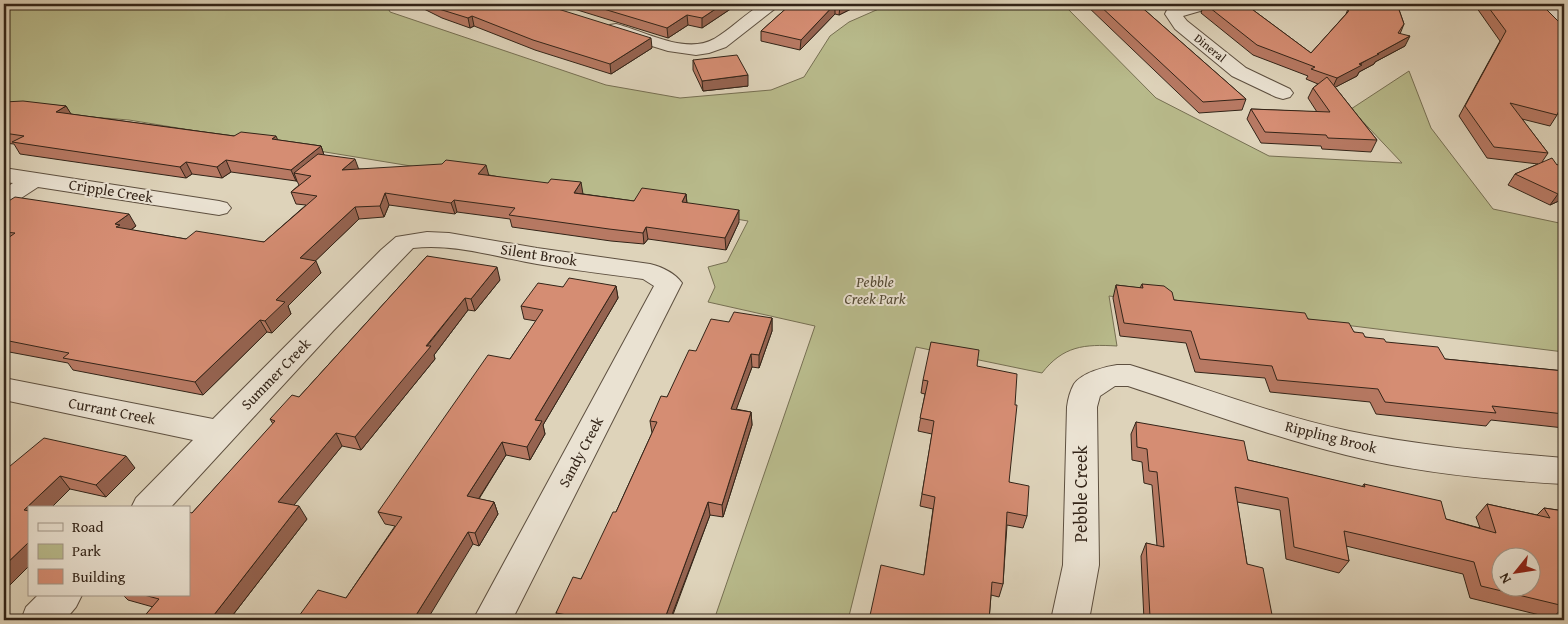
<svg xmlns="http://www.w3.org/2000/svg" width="1568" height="624" viewBox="0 0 1568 624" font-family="'Gentium Book Plus',serif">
	<rect width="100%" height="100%" fill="#ded3ba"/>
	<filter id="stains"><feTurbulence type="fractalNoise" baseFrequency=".004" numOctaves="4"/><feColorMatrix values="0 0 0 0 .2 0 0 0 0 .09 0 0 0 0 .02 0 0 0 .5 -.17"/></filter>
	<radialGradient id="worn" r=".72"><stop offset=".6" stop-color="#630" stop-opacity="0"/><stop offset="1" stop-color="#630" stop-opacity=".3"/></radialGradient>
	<path fill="#b8ba8b" stroke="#766f52" d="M4,4h382l4,8 216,73 74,13 91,-8 33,-13 26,-41 19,-14 41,-18h173l93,94 113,58 133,7 -51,-54 58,-38 22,57 62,81 71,15v128l-455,-56 8,50c-33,-2 -54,0 -75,27l-126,-26 -68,273h-134l101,-294 -107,-24 7,-15 -7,-20 19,-5 21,-41 -619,-101 -125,-10z"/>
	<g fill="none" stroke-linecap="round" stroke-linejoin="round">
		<g stroke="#5e5040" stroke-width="2">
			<g id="street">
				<path d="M762,4h19l-55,43 -17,6 -13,2 -28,-4 -58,-18 -3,-4 3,-4 6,-1c29,7 69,31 98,15 17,-10 31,-25 48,-35z"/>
				<polygon points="1183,4 1216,4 1214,7 1183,16 1187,21 1246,68 1290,89 1293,93 1290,97 1283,99 1276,97 1232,76 1175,29 1165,14 1167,10"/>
				<polygon points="1540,4 1557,4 1564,11 1564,25 1558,24"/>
				<polygon points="4,168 219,201 227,203 231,208 227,213 219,215 38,187 12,204 4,206 4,189 13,183 4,182"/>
				<path d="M427,232l22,1 88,15 113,16c12,3 25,9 32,19l-170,337h-39l181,-334 -11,-7c-35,-5 -71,-9 -106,-15 -41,-7 -83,-21 -124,-16l-80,83 -163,177h-39l5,-10 57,-58 -189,-40v-22l209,41 168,-169 15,-13z"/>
				<path d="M1117,365h13c73,22 144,50 219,66 71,15 143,21 215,27v26c-72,-4 -147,-11 -218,-29 -74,-18 -145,-45 -218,-69h-13l-15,10 -3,11 2,158 -10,55h-38l12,-55 4,-158c1,-8 3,-16 7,-23 8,-11 29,-17 43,-19z"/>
				<polygon points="38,595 82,595 76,607 65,620 21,620 26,607"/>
			</g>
		</g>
		<use href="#street" fill="#eae2d2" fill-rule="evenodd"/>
	</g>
	<g fill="#b77963" stroke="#332418">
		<polygon points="414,4 542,4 652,48 611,74 535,50 474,26 470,28 442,18"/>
		<polygon points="558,4 738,4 702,28 688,25 668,38"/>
		<polygon points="791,4 861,4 839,15 835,14 800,50 761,41 761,31"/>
		<polygon points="1085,4 1138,4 1246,99 1242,110 1199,113"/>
		<polygon points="1204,4 1245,4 1311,53 1346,14 1350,4 1397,4 1404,24 1400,34 1405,46 1375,62 1374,64 1359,72 1357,76 1335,87 1377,140 1371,152 1322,149 1321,146 1261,143 1247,119 1251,109 1317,112 1308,98 1313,88 1318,84 1306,79 1308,76 1253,55 1201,13"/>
		<polygon points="1474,4 1541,4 1564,27 1564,108 1563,111 1559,110 1557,115 1550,126 1522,119 1548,153 1542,162 1557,165 1564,162 1564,200 1563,199 1550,205 1508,185 1515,174 1538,164 1487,158 1459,116 1500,41"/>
		<polygon points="693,60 748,86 703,91 693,70"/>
		<polygon points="4,101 4,102 66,106 70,114 234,136 278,140 321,146 324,155 359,169 489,175 583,194 634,201 686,194 687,203 739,222 726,250 648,239 644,244 611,241 512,227 510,219 457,212 455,214 389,205 384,217 359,219 315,261 321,273 288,306 291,314 272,333 267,332 203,395 73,370 68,363 4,351 4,204 136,226 131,230 186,239 264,242 306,205 296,204 291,192 299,185 297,181 296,181 231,172 222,178 192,174 186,178 20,154 14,144 4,143"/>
		<polygon points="427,256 500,280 475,311 468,310 434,355 435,359 361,450 342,446 293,505 307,519 229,620 141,620 153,607 128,600 123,595 189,595 192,513 273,424 270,419 299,397"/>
		<polygon points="1142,284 1174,300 1308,319 1354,332 1365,337 1445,359 1564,371 1564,428 1491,420 1486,426 1376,414 1370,402 1270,392 1265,378 1195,372 1186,343 1120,336 1113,298 1116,285 1140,288"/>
		<polygon points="616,286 618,298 543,425 545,434 530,460 506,455 479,499 494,502 498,514 479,546 473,544 346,598 395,526 385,524 378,512 510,359 536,321 524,319 521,306 563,287"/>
		<polygon points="772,318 772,331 759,368 752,367 736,409 751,412 752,425 723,517 710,515 671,620 674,620 558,620 556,613 581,579 616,512 652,433 650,421 667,397 696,351 729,322"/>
		<polygon points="977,366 1009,482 1027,516 1023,528 1007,525 1003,584 999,597 991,595 989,620 869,620 924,575 933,509 920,506 932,434 918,431 925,394 921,393 923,380"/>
		<polygon points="1136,422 1248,460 1362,487 1364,484 1446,519 1480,528 1476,517 1487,504 1537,515 1544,508 1564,511 1564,609 1562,609 1552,618 1470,598 1463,574 1346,546 1349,561 1339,573 1286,559 1280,510 1237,502 1247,564 1273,620 1144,620 1141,556 1146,543 1157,546 1152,485 1144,483 1142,462 1132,460 1131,434"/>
		<polygon points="135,468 106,497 70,489 29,508 29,566 4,591 4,471"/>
	</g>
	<g fill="#956350" stroke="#332418">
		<polygon points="723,4 738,4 702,28 702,18"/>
		<polygon points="835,4 835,14 800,50 801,40"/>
		<polygon points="843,4 861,4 839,15 840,6"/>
		<polygon points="687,15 688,25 668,38 667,28"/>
		<polygon points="472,16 474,26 470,28 468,18"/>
		<polygon points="1410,36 1405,46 1375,62 1374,64 1359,72 1357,76 1332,89 1337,78 1377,54"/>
		<polygon points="651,38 652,48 611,74 610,64"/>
		<polygon points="748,75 748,86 703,91 702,81"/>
		<polygon points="66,106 73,117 56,112"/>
		<polygon points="276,136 281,147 272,139"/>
		<polygon points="321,146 325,158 294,173 297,181 296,181 291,170"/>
		<polygon points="355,159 359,170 342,170"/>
		<polygon points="226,160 231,172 222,178 217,167"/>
		<polygon points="186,162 192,174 186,178 180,167"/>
		<polygon points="486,165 489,176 478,174"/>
		<polygon points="581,182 583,194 574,193"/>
		<polygon points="1564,191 1564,198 1563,199 1550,205 1558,194"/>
		<polygon points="385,193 389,205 384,217 380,206"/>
		<polygon points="686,194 687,205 682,202"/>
		<polygon points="454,200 457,212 455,214 451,203"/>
		<polygon points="355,207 359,219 305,271 300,258"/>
		<polygon points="739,210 739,222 726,250 725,238"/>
		<polygon points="129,214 136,226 125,234 123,239 115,224"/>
		<polygon points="646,227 648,239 644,244 643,233"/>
		<polygon points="316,261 321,273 288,306 291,314 272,333 265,321 276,300"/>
		<polygon points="497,267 500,280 475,311 471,299"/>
		<polygon points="616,286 618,298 543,425 545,434 530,460 527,447 535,420"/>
		<polygon points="465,298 468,310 434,355 435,359 361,450 355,437"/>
		<polygon points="772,318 772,331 759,368 759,355"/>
		<polygon points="260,320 267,332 203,395 195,382"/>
		<polygon points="751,354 752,367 732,421 731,409"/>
		<polygon points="751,412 752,425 723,517 722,505"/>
		<polygon points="336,433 342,446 286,515 278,502"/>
		<polygon points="502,442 506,455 472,509 467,496"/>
		<polygon points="126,456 135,468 106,497 96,485"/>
		<polygon points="60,476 70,489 51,508 29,508 29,514 24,510"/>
		<polygon points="494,502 498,514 479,546 475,533"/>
		<polygon points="708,502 710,515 670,620 665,618"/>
		<polygon points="299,506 307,519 229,620 210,620"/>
		<polygon points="468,532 473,544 427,620 413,620"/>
		<polygon points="29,542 29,566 4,591 4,566"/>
	</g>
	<g fill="#d58d73" stroke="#332418" fill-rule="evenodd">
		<polygon points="430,4 542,4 651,38 610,64 533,40 472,16 468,18 439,9"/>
		<polygon points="587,4 723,4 702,18 687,15 667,28"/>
		<polygon points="791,4 843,4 840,6 835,4 801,40 761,31"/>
		<polygon points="1098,4 1138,4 1246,99 1203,102"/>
		<polygon points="1205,4 1245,4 1311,53 1348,12 1351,4 1397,4 1404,24 1398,33 1410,36 1377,54 1379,54 1359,64 1362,65 1337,78 1311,69 1315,67 1257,45"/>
		<polygon points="1486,4 1541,4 1564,27 1564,99 1557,115 1510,103 1548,153 1494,147 1465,106 1506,31"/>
		<polygon points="737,55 748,75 702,81 693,60"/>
		<polygon points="1327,77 1377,140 1328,138 1326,135 1265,132 1251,109 1330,112 1313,88"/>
		<polygon points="23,101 66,106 56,112 234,136 241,132 276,136 272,139 321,146 291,170 226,160 217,167 186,162 180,167 12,142 24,136 4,133 4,102"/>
		<polygon points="318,154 355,159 342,170 442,164 446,160 486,165 478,174 548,183 551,179 581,182 574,193 634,201 642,188 686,194 682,202 739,210 725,238 646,227 643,233 609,229 509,215 515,208 454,200 451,203 385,193 380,206 355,207 300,258 316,261 276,300 285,302 265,321 260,320 195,382 63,358 69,353 4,340 4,241 15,233 4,232 4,204 15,197 129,214 115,224 120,225 116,227 186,239 196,231 264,242 317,196 291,192 311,176 294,173"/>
		<polygon points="1552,158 1557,165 1564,162 1564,191 1558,194 1515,174"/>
		<polygon points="427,256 497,267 471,299 465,298 426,346 431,346 355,437 336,433 278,502 299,506 210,620 141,620 159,599 144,595 189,595 189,512 192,513 275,421 270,419 292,395 299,397"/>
		<polygon points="569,278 616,286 535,420 542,421 527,447 502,442 467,496 494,502 475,533 468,532 413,620 296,620 318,590 346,598 402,517 378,512 488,355 510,359 543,310 521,306 538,283 563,287"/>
		<polygon points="1142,284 1164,286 1172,292 1174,300 1305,313 1308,319 1349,323 1354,332 1363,333 1365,337 1384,339 1386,342 1438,347 1445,359 1564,371 1564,414 1492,406 1496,413 1385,402 1378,389 1277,380 1272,366 1200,359 1191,331 1124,323 1116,285 1143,288"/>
		<polygon points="734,312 772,318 759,355 751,354 731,409 751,412 722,505 708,502 665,618 674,620 564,620 567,615 556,613 573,577 581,579 613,512 616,512 657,422 650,421 661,396 667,397 689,350 696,351 711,319 729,322"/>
		<polygon points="931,342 979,350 977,366 1017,374 1015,405 1017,405 1009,482 1029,486 1027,516 1007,512 1003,584 992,582 989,620 952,620 939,617 938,620 869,620 881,565 924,575 935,497 922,494 934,421 920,418 928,381 923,380"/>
		<path d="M1136,422l108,19 4,19 117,27 -1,-3 77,17 5,18 50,14 -9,-29 63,14 -6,-10 20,3v84h-3l3,8v3l-83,-20 -7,-24 -108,-26 -22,-5 5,30 -55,-14 -6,-49 -53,-11 12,77 16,4 10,52h-125v-4l2,1 -4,-74 18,4 -7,-75 -8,-1 -2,-22 -10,-2zM1500,556h30v30h-30z"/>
		<polygon points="44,438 126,456 96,485 60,476 24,510 29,511 29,542 4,566 4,471"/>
	</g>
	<g text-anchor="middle" stroke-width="4" stroke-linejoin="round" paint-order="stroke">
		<g font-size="12" fill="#332418" stroke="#eae2d2">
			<text transform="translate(1210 48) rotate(39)" y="4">Dineral</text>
		</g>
		<g font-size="15" fill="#332418" stroke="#eae2d2">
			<text transform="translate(111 191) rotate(9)" y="5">Cripple Creek</text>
			<text transform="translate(539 255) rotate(9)" y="5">Silent Brook</text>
			<text transform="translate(276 374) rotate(-46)" y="5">Summer Creek</text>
			<text transform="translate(112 411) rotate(11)" y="5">Currant Creek</text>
			<text transform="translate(1331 437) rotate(14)" y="5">Rippling Brook</text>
			<text transform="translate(581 452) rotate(-62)" y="5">Sandy Creek</text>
		</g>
		<g font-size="15" font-style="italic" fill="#544a35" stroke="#eae2d2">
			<text x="875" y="287">Pebble<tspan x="875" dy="17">Creek Park</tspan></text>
		</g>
		<g font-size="18" fill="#332418" stroke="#eae2d2">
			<text transform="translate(1081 494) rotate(-90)" y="6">Pebble Creek</text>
		</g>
	</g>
	<rect width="1568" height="624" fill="none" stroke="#ded3ba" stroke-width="20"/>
	<rect x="5" y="5" width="1558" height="614" fill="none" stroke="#332418" stroke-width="2.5"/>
	<rect x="10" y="10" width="1548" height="604" fill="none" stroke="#332418"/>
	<rect x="28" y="506" width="162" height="90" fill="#eae2d2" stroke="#a19688"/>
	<rect x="38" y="523" width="25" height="8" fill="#eae2d2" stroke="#a19688"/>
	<text x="72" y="532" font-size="15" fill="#332418">Road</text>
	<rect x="38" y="544" width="25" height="15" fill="#b8ba8b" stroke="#a19688"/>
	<text x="72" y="556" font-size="15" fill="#332418">Park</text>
	<rect x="38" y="569" width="25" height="15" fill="#d58d73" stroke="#a19688"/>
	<text x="72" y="582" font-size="15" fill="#332418">Building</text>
	<g transform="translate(1516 572) rotate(240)"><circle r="24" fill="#eae2d2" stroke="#a19688"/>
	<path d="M0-4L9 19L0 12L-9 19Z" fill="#8f2418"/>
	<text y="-8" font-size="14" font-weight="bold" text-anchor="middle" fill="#332418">N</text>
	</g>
	<rect width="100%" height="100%" filter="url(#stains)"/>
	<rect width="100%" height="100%" fill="url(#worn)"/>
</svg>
